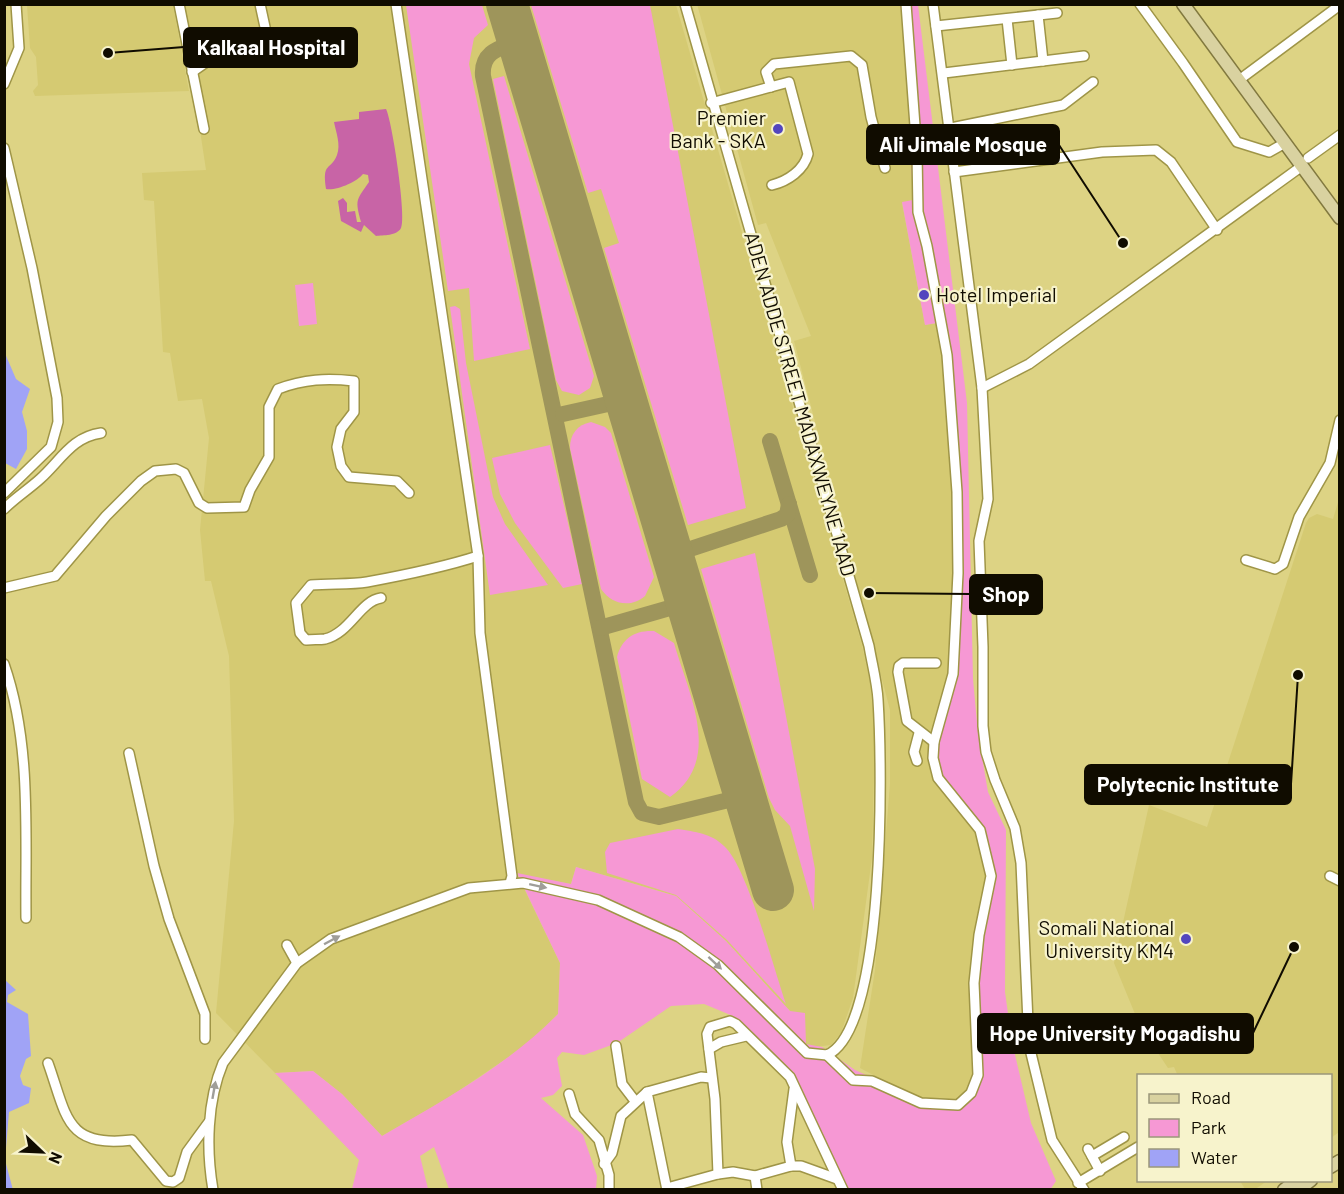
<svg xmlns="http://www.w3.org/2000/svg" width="1344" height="1194" viewBox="0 0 1344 1194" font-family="Barlow,sans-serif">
	<rect width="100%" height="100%" fill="#ddd384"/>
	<g fill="#d5ca72">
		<polygon points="697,4 900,5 905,38 913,200 902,203 925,325 937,323 946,379 988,894 974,1038 973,1083 959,1101 917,1098 860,1068 875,970 890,784 890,710 794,341 811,336 766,223 758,225"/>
		<polygon points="27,5 173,5 189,91 35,96 33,91 38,85 36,57 30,48"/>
		<polygon points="181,5 676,5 862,645 870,682 875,732 872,858 853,998 841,1033 831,1045 814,1047 806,1044 790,1011 726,941 676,896 576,867 571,884 517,874 560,963 558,1014 529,1043 448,1098 382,1136 342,1094 313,1071 275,1073 216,1013 234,821 229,656 211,581 205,581 200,530 209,438 202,399 178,401 170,353 163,352 154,201 144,200 142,173 206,170"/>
		<polygon points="1339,499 1339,1132 1331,1138 1330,1076 1178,1076 1174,1067 1168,1068 1140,1026 1114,963 1149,805 1207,827 1306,523 1309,518 1317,514 1333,519"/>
		<polygon points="1240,1181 1267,1181 1254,1190 1245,1189"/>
	</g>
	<g fill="#f698d4">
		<polygon points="406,5 482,5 488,25 474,38 469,64 530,349 474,361 469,288 448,291"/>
		<polygon points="531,5 650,5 746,508 688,525 604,248 619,243 601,189 588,193"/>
		<path d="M900,5h18l49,398 6,276 5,55 10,58 18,38 -1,162 7,50 19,81 25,58 -6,9 -203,-1 -59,-115 -55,-58 -29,-12 -33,2 -54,37 -33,12 -22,-3 -5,6 5,28 -9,9 -12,3 42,37 14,41 -1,13h-147l-15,-42 -14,9 8,33h-76l7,-29 -84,-87 38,-2 29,23 40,42c62,-36 126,-71 176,-122l2,-51 -43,-90 54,11 5,-17 100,29 50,45 64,70 15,2 1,31 16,3 33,23 62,28 42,3 14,-18v-110l15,-79 -6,-58 -43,-52 -6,-40 18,-58 6,-132 -11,-175 -9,-56 -12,2 -23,-123 11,-2 -8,-162z"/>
		<polygon points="504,76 594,376 590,388 579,395 562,391 556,380 493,79"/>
		<polygon points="313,283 317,324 299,326 295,285"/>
		<polygon points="455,306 460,309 466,363 493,497 505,524 548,585 490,595 450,307"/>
		<path d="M591,422l14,5 6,6 43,144 -9,19c-14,12 -33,9 -44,-7l-31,-141c0,-14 7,-23 21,-26z"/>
		<polygon points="550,445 582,584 563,588 515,523 500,494 492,458"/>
		<polygon points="755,553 815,869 814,911 790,826 775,810 769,798 701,569"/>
		<path d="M654,631l20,12c14,50 50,116 -4,154l-28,-18 -25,-122c5,-19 18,-27 37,-26z"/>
		<path d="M678,829c17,3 33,4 46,17 23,20 50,124 62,158l-59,-64 -51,-45 -69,-22 -2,-21 5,-9z"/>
	</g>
	<path fill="#c864a6" d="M386,109c6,11 21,110 15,119 -4,8 -18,7 -25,8l-12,-11 -3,7 -20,-11 -3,-20 5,-3 4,5v9l8,-1 2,11h4c-6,-23 -5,-21 8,-40l-1,-7 -5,-1c-6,8 -27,17 -37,15 -4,-28 4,-17 11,-34 4,-10 -1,-23 -3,-33l25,-3v-7z"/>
	<g fill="#a0a3f6">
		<polygon points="4,351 16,379 30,389 22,412 27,431 27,449 16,469 5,463"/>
		<polygon points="5,980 16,990 8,995 7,1002 28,1014 31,1056 26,1059 20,1076 23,1085 31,1088 29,1103 9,1112 5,1160 13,1190 4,1189"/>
	</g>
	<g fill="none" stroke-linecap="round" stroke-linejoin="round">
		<g stroke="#9e955b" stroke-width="16">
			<path d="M518,41c-19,7 -37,11 -35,35l153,726 6,11 17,4 86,-21"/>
			<polyline points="563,414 626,400"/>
			<polyline points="770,441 810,575"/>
			<polyline points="672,555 781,519 787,515 789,504"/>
			<polyline points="600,628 687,603"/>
		</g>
		<polyline stroke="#9e955b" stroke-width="42" points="507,4 773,890"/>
		<g stroke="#9f9547" stroke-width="12">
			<g id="minor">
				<polyline points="179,4 204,129"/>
				<polyline points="396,4 478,556 480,633 512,876 510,883"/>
				<polyline points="933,4 982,388 988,499 979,541 983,647 983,726 986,752 995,780 1015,828 1021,863 1029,1045 1052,1140 1084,1190"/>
				<polyline points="1140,4 1183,63 1237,142 1269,152 1285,143"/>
				<polyline points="1038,15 1043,61"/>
				<polyline points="1007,19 1012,65"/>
				<polyline points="936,26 1057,13"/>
				<polyline points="192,72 212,58 263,45 265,27 260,4"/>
				<polyline points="944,73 1084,56"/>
				<polyline points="1239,80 1340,5"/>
				<polyline points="4,84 19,48 16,4"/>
				<polyline points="771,87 766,72 774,64 851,56 862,65 871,117 885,168"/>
				<path d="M711,103l78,-21 19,72c-4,16 -20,27 -36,31"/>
				<polyline points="951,128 1063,105 1093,82"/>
				<polyline points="4,148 32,268 57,398 58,422 51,447 4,493"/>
				<polyline points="1308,158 1340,135"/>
				<polyline points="954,172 1102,152 1156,150 1171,162 1217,230"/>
				<polyline points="982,388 1029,364 1302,166"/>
				<path d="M4,509c11,-11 25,-20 36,-30 21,-19 32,-42 61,-46"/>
				<polyline points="1246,560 1275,569 1283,564 1299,517 1330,463 1340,420"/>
				<path d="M4,588l51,-12 51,-60 35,-35 14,-10 21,-2 8,4 15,30 8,5 37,-1 6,-17 19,-33v-50l9,-18c26,-10 49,-11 76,-8v31l-13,17 -4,18 4,19 8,11 48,4 12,12"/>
				<path d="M381,598c-21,3 -31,35 -56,41 -6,1 -13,0 -19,1l-6,-7 -4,-30 15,-18c18,-2 39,0 56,-3 38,-7 74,-14 111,-26"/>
				<path d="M4,664c28,80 21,171 22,254"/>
				<polyline points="934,742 907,721 898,672 899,666 903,663 936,663"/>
				<polyline points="129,753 154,866 169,919 205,1014 205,1039"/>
				<polyline points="917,761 914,752 919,733"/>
				<polyline points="1330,876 1340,881"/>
				<polyline points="287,945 297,963"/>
				<polyline points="616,1046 622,1084 635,1101"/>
				<polyline points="709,1049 721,1042 746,1036"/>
				<polyline points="827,1055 853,1080 872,1081 921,1103 958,1105 971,1093 978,1075 974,983 979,935 991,876 980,830 938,778 933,758 934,742 953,674 958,573 957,492 947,355 927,246 918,212 917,153 906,4"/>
				<path d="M48,1063c19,53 17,85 84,77l34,41 7,1 6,-4 8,-26 22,-30"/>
				<polyline points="569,1094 575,1114 599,1140 609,1175 609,1190"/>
				<polyline points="1088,1149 1100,1171"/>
				<polyline points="1092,1156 1124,1137"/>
				<polyline points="604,1164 612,1153 621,1116 647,1092"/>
				<polyline points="791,1166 787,1142 794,1089"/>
				<polyline points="718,1174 715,1099 707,1034 710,1027 730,1021 736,1024 790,1077 843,1190"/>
				<polyline points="755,1176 757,1190"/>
				<polyline points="1078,1183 1138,1147"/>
				<polyline points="667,1188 718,1174 733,1172 755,1176 791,1166 801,1166 837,1179"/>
				<path d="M213,1190c-7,-41 -6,-89 10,-127l74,-100 34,-24 138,-51 54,-5 75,17 81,37 39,28 89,88 20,2c60,-26 55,-294 51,-355 -1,-18 -6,-36 -9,-54l-184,-642"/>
				<polyline points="667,1190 647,1092 701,1077 711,1078"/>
			</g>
		</g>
		<g stroke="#82793f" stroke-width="15">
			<g id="major">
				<polyline points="1183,4 1340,218"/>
				<polyline points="1330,1167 1340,1161"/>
				<polyline points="1284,1190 1297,1180"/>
				<polyline points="1298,1190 1311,1180"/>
			</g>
		</g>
		<use href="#minor" stroke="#fff" stroke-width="9"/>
		<use href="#major" stroke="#d9d2a0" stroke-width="12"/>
	</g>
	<defs><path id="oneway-solid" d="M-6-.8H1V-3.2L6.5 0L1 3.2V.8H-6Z" transform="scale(1.5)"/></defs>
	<g fill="#9f9e99">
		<use href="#oneway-solid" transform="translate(538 886) rotate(12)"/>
		<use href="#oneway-solid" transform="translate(332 940) rotate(-28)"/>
		<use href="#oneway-solid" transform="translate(715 963) rotate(43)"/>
		<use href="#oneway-solid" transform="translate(214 1090) rotate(-80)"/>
	</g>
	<g fill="#5346be" stroke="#f7f3cc" stroke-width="2">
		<circle cx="778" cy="129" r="6"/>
		<circle cx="924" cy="295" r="6"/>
		<circle cx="1186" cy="939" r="6"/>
	</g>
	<g text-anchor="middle" stroke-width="4.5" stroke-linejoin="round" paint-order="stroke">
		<g font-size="20" fill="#100c00" stroke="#f7f3cc" text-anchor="end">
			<text x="766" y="125">Premier<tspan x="766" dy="23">Bank - SKA</tspan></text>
			<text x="936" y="302" text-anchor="start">Hotel Imperial</text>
			<text x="1174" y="935">Somali National<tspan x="1174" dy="23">University KM4</tspan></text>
		</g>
		<g font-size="20" fill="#100c00" stroke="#f7f3cc">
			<text transform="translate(800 404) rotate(74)" y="7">ADEN ADDE STREET MADAXWEYNE 1AAD</text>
		</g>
	</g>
	<path fill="none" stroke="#100c00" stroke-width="2" d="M108 53L184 47M1123 243L1059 145M869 593L970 594M1298 675L1291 784M1294 947L1253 1033"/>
	<g fill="#100c00" stroke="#f7f3cc" stroke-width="2">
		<circle cx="108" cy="53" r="6"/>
		<circle cx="1123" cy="243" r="6"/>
		<circle cx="869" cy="593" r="6"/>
		<circle cx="1298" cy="675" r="6"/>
		<circle cx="1294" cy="947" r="6"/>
	</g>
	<g fill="#100c00" stroke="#100c00" stroke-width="2">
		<rect x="184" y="28" width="173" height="39" rx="6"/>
		<rect x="867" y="125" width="192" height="39" rx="6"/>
		<rect x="970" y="575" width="72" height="39" rx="6"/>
		<rect x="1085" y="765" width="206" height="39" rx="6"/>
		<rect x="978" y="1014" width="275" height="39" rx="6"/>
	</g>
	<g font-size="21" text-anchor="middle" font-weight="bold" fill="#fff">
		<text x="271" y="55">Kalkaal Hospital</text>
		<text x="963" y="152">Ali Jimale Mosque</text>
		<text x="1006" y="602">Shop</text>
		<text x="1188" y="792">Polytecnic Institute</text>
		<text x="1115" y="1041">Hope University Mogadishu</text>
	</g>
	<rect width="1344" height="1194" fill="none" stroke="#100c00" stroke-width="12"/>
	<rect x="1137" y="1074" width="195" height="108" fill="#f7f3cc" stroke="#9b977a" stroke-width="1.5"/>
	<rect x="1149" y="1094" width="30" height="9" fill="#d9d2a0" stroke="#9b977a" stroke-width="1.5"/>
	<text x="1191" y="1104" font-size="18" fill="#100c00">Road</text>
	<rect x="1149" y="1119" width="30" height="18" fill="#f698d4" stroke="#9b977a" stroke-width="1.5"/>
	<text x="1191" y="1134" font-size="18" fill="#100c00">Park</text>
	<rect x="1149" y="1149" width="30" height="18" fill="#a0a3f6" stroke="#9b977a" stroke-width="1.5"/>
	<text x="1191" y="1164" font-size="18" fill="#100c00">Water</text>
	<g transform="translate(42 1152) rotate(113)" stroke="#f7f3cc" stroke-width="4.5" paint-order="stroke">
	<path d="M0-4.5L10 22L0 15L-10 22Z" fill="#100c00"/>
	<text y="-9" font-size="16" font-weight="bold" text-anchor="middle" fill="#100c00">N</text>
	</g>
</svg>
